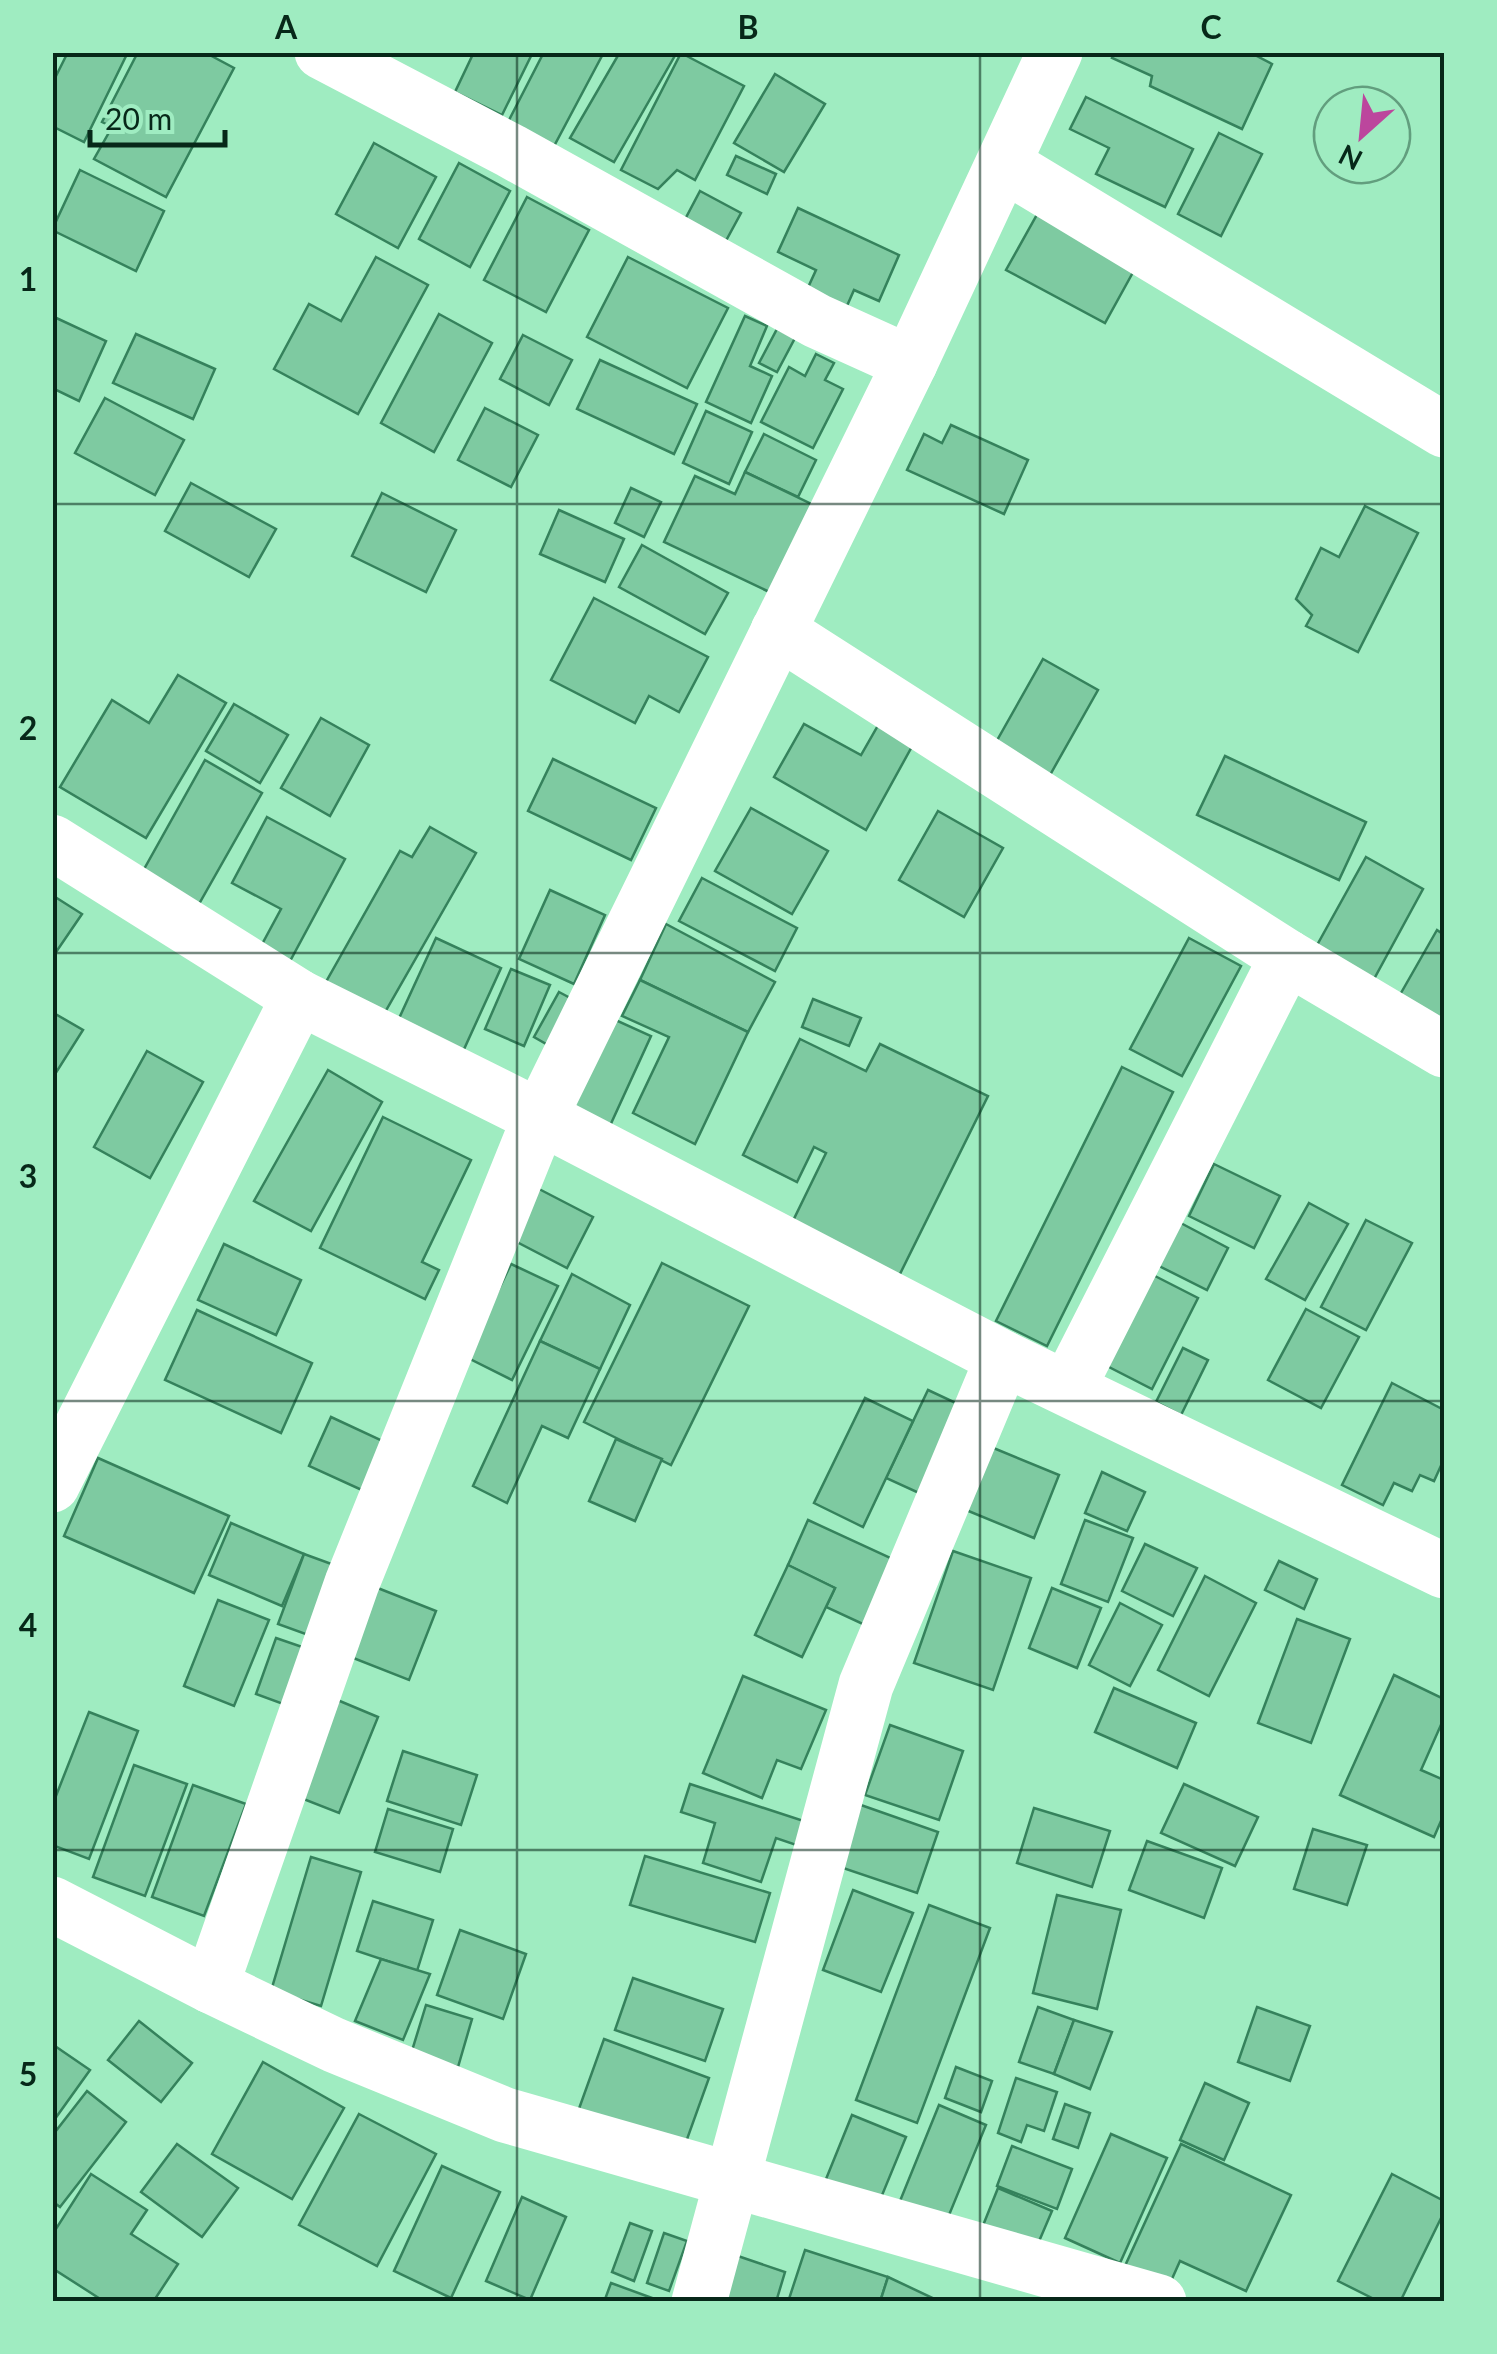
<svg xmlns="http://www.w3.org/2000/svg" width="1497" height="2354" viewBox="0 0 1497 2354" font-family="Lato,sans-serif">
	<rect width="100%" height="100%" fill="#9fecc1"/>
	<g fill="#7ecaa1" stroke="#35825c" stroke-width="2.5">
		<polygon points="68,52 128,52 84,142 52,126 52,84"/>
		<polygon points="138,52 204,52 234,68 166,197 94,159 112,127 102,122"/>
		<polygon points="474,52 533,52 502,115 455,92"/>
		<polygon points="544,52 604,52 553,148 507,124"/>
		<polygon points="620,52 677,52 614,162 570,138"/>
		<polygon points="1115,52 1249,52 1272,64 1242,129 1150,86 1152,76 1112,58"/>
		<polygon points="681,53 744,86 695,180 677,170 658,189 621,170"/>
		<polygon points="775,74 825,104 784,172 734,143"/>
		<polygon points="1086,97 1193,149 1165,207 1096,174 1109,148 1070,129"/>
		<polygon points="1219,133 1262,154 1221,236 1178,214"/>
		<polygon points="374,143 436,177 398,248 336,214"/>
		<polygon points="736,156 776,174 767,194 727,175"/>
		<polygon points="459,163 510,191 470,267 419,239"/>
		<polygon points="80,170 164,211 136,271 52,230"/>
		<polygon points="700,191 741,213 722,248 681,227"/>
		<polygon points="527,197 589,230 546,312 484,280"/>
		<polygon points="798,208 899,255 879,301 854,290 839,324 800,305 816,270 778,252"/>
		<polygon points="1039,211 1137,265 1105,323 1006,270"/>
		<polygon points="376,257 428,285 358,414 274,369 309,304 341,321"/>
		<polygon points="628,257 728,308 687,388 587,337"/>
		<polygon points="439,314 492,343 434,452 381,423"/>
		<polygon points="52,316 106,341 79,401 52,388"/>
		<polygon points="745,316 767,326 750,366 772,376 751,423 706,402"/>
		<polygon points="777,329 795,338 777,372 759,363"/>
		<polygon points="136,334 215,369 193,419 113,383"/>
		<polygon points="523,335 572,360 549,405 500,379"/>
		<polygon points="816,354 834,363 825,380 843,389 813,448 761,422 789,367 805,376"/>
		<polygon points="600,360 697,404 674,454 577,409"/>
		<polygon points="105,398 184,440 155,495 75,453"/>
		<polygon points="485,408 538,435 511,487 458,460"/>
		<polygon points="706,411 752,432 729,484 683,463"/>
		<polygon points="951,425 1028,460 1004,514 907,470 924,434 942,443"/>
		<polygon points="764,434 816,460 798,497 745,472"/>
		<polygon points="745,472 824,510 782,598 664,542 695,476 735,494"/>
		<polygon points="191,483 276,529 249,577 165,531"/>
		<polygon points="631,488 661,502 644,537 615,523"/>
		<polygon points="382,493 456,530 426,592 352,556"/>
		<polygon points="1365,506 1418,533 1358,652 1306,626 1312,615 1296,599 1321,548 1339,557"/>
		<polygon points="559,510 624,539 605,582 540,554"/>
		<polygon points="642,545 728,593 705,634 619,587"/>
		<polygon points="594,598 708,657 679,712 649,696 635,723 551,680"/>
		<polygon points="1043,659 1098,690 1050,775 995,744"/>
		<polygon points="178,675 226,703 146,838 60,787 112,700 149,723"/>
		<polygon points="234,704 288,735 260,783 206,751"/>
		<polygon points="321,718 369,745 330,816 281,788"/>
		<polygon points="880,722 915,741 866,830 774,777 804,724 861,755"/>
		<polygon points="1225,756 1366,822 1339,880 1197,815"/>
		<polygon points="553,759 656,808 631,860 528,811"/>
		<polygon points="205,760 262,793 195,911 138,880"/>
		<polygon points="751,808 828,851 792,914 715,871"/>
		<polygon points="938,811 1003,848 964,917 899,880"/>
		<polygon points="267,817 345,859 289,963 260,948 281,909 232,883"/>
		<polygon points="430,827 476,853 376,1028 318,996 400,851 412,857"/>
		<polygon points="1366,857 1423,889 1374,979 1316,947"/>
		<polygon points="702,878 797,928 775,971 679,921"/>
		<polygon points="550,890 605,915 574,984 519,959"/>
		<polygon points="52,895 82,914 52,958"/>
		<polygon points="666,924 775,982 748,1032 640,980"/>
		<polygon points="1437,930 1444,935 1444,1026 1397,1000"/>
		<polygon points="436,938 501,968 455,1069 390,1038"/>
		<polygon points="1189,938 1241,966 1182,1076 1130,1049"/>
		<polygon points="511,969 550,985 524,1046 485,1029"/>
		<polygon points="640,980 748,1032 695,1144 633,1113 669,1037 622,1016"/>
		<polygon points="559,992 587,1007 562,1053 534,1037"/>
		<polygon points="813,999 861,1018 849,1046 802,1027"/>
		<polygon points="52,1012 83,1030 52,1079"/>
		<polygon points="609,1017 651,1036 603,1141 561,1121"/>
		<polygon points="800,1039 866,1071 880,1044 988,1096 897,1280 790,1227 826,1153 814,1147 797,1182 743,1155"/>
		<polygon points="147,1051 203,1082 150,1178 94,1147"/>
		<polygon points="1122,1067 1173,1092 1047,1346 996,1321"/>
		<polygon points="328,1070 382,1102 311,1231 254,1201"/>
		<polygon points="383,1117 471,1160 422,1262 439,1270 425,1299 320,1248"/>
		<polygon points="1214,1164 1280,1196 1254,1248 1189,1216"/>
		<polygon points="539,1189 593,1217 567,1268 513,1240"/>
		<polygon points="1309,1203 1348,1224 1305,1300 1266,1279"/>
		<polygon points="1175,1220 1228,1248 1207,1290 1153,1263"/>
		<polygon points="1366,1220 1412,1243 1366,1330 1321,1307"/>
		<polygon points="224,1244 301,1280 276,1335 198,1300"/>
		<polygon points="662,1263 749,1306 671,1465 584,1422"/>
		<polygon points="511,1264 558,1286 512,1380 466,1357"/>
		<polygon points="572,1274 630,1305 600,1369 540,1341"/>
		<polygon points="1153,1275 1198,1298 1152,1389 1107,1366"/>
		<polygon points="1306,1309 1359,1337 1321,1408 1268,1380"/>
		<polygon points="197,1310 312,1363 281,1433 165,1380"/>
		<polygon points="540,1341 600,1369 568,1438 542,1426 507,1503 473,1486"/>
		<polygon points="1183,1348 1208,1360 1181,1415 1156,1402"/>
		<polygon points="1392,1383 1444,1410 1444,1459 1434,1481 1420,1475 1412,1491 1394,1483 1383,1505 1342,1485"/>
		<polygon points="928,1390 971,1410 930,1498 886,1478"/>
		<polygon points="865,1398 913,1421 863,1527 814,1503"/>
		<polygon points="331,1417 385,1442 364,1491 309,1466"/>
		<polygon points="616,1439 662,1459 635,1521 589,1501"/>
		<polygon points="991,1447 1059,1475 1034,1538 966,1510"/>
		<polygon points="98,1458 229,1516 194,1593 64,1536"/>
		<polygon points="1102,1472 1145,1492 1127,1531 1085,1513"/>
		<polygon points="808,1520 908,1566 878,1631 826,1607 835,1588 788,1565"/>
		<polygon points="1085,1520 1133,1538 1108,1602 1061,1584"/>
		<polygon points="231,1523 304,1554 282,1606 209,1575"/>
		<polygon points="1145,1544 1197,1568 1173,1616 1122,1591"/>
		<polygon points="953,1551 1031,1578 993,1690 914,1663"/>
		<polygon points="304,1554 348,1570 322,1640 278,1624"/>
		<polygon points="1279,1561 1317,1579 1304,1609 1265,1590"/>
		<polygon points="788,1565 835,1588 802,1657 755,1635"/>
		<polygon points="1205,1576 1256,1603 1209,1696 1158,1670"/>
		<polygon points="365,1583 436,1611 409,1680 338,1652"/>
		<polygon points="1052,1588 1101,1608 1077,1668 1029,1648"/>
		<polygon points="218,1600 269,1620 234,1706 184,1686"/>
		<polygon points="1120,1603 1162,1625 1130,1686 1089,1665"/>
		<polygon points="1297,1619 1350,1639 1311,1743 1258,1723"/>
		<polygon points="276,1638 314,1651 294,1708 256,1694"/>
		<polygon points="1394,1675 1444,1699 1444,1718 1421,1770 1444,1780 1444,1814 1434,1837 1340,1795"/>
		<polygon points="743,1676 826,1710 801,1769 777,1760 762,1798 703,1773"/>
		<polygon points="1114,1688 1196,1723 1177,1768 1095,1732"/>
		<polygon points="323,1694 378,1717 339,1813 283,1791"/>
		<polygon points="89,1712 138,1731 89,1859 52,1845 52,1806"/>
		<polygon points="890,1725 963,1751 939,1820 865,1795"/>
		<polygon points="403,1751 477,1775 461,1825 387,1801"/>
		<polygon points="134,1765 187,1784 145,1896 93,1877"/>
		<polygon points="690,1784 816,1825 808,1849 776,1838 761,1882 703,1863 715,1823 681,1812"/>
		<polygon points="1184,1784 1258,1817 1235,1866 1161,1833"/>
		<polygon points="193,1785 246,1804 204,1916 152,1897"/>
		<polygon points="858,1804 938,1832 917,1893 837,1866"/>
		<polygon points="1034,1808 1110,1831 1092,1887 1017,1863"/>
		<polygon points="388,1809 453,1829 440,1872 375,1852"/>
		<polygon points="1313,1829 1367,1845 1347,1905 1294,1889"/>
		<polygon points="1147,1841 1222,1868 1204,1918 1129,1890"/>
		<polygon points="645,1856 770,1893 755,1942 630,1905"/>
		<polygon points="311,1857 361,1872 321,2006 271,1991"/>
		<polygon points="853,1890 913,1913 881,1992 823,1970"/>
		<polygon points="1057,1895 1121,1910 1097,2009 1033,1993"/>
		<polygon points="373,1901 433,1920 417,1971 357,1951"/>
		<polygon points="929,1905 990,1928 917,2123 856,2100"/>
		<polygon points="460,1930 526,1954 503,2019 437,1995"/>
		<polygon points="381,1959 430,1974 403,2040 355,2021"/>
		<polygon points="633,1978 723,2009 705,2061 615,2030"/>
		<polygon points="426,2005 472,2019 458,2067 411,2054"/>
		<polygon points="1038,2007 1074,2020 1054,2074 1019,2062"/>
		<polygon points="1257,2007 1310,2026 1290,2081 1238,2062"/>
		<polygon points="1074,2020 1112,2032 1090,2089 1054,2074"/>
		<polygon points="139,2021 192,2063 161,2102 108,2060"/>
		<polygon points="604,2039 709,2078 681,2156 576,2117"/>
		<polygon points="52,2044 90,2070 52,2123"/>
		<polygon points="263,2062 344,2108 292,2199 212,2154"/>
		<polygon points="956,2067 992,2081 981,2112 945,2098"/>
		<polygon points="1016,2078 1057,2092 1044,2131 1027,2125 1021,2142 998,2133"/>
		<polygon points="1205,2083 1249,2103 1224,2160 1180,2140"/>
		<polygon points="87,2091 126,2122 60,2207 52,2201 52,2136"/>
		<polygon points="1065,2104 1090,2113 1078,2148 1053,2139"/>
		<polygon points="939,2105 986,2125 947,2220 900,2201"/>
		<polygon points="359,2114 436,2154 377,2266 299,2225"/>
		<polygon points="852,2115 906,2137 878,2205 824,2184"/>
		<polygon points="1111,2134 1167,2158 1120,2263 1065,2238"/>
		<polygon points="177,2144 238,2188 202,2237 141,2192"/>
		<polygon points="1181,2144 1291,2195 1246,2291 1180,2261 1163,2299 1119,2279"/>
		<polygon points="1012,2146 1072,2169 1057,2209 997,2186"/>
		<polygon points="442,2166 500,2192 451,2298 394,2271"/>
		<polygon points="91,2174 147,2210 131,2234 178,2264 153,2302 105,2302 52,2268 52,2235"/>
		<polygon points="1392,2174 1444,2201 1444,2212 1400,2302 1380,2302 1338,2281"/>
		<polygon points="998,2188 1052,2211 1031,2260 978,2238"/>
		<polygon points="522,2197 566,2217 530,2300 486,2281"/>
		<polygon points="630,2223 652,2231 634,2281 612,2272"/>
		<polygon points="664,2233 687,2241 669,2291 647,2283"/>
		<polygon points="805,2250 888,2277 880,2302 788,2302"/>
		<polygon points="726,2252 785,2272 776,2302 710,2302"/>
		<polygon points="888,2277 939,2301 939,2302 880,2302"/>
		<polygon points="611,2283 663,2302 604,2302"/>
	</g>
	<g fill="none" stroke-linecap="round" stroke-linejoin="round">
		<g stroke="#fff" stroke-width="55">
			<polyline points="1005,165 1444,430"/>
			<polyline points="910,363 1055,52"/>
			<polyline points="778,631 1287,957 1068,1388"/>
			<polyline points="52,842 299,997 540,1117 1003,1358 1444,1571"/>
			<polyline points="1287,957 1444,1050"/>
			<polyline points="52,1485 299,997"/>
			<polyline points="52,1904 211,1986 334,2045 505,2115 1159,2302"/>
			<polyline points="211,1986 352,1583 540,1117 910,363 817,321 511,151 322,52"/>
			<polyline points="699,2302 866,1685 1003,1358"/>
		</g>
	</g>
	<path fill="none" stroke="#072819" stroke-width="2.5" stroke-opacity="0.55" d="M517,52v2250M980,52v2250M52,504h1392M52,953h1392M52,1401h1392M52,1850h1392"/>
	<rect width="1497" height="2354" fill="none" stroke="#9fecc1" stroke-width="110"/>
	<g transform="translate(1362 135) rotate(207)"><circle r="48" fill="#9fecc1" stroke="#629e7e" stroke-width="2.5"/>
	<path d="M0-8L18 38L0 25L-18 38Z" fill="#bc469d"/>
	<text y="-15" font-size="28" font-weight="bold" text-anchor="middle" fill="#072819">N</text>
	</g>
	<path d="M90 130v15h135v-15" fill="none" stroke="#072819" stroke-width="5"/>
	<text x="105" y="130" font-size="30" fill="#072819" stroke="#9fecc1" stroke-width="8" paint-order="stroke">20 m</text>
	<rect x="55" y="55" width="1387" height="2244" fill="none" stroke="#072819" stroke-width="4"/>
	<g font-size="32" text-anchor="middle" font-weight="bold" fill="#072819">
		<text x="286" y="39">A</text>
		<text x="748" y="39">B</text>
		<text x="1211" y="39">C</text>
		<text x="28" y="291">1</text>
		<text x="28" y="740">2</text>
		<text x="28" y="1188">3</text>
		<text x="28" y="1637">4</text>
		<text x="28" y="2086">5</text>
	</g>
</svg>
